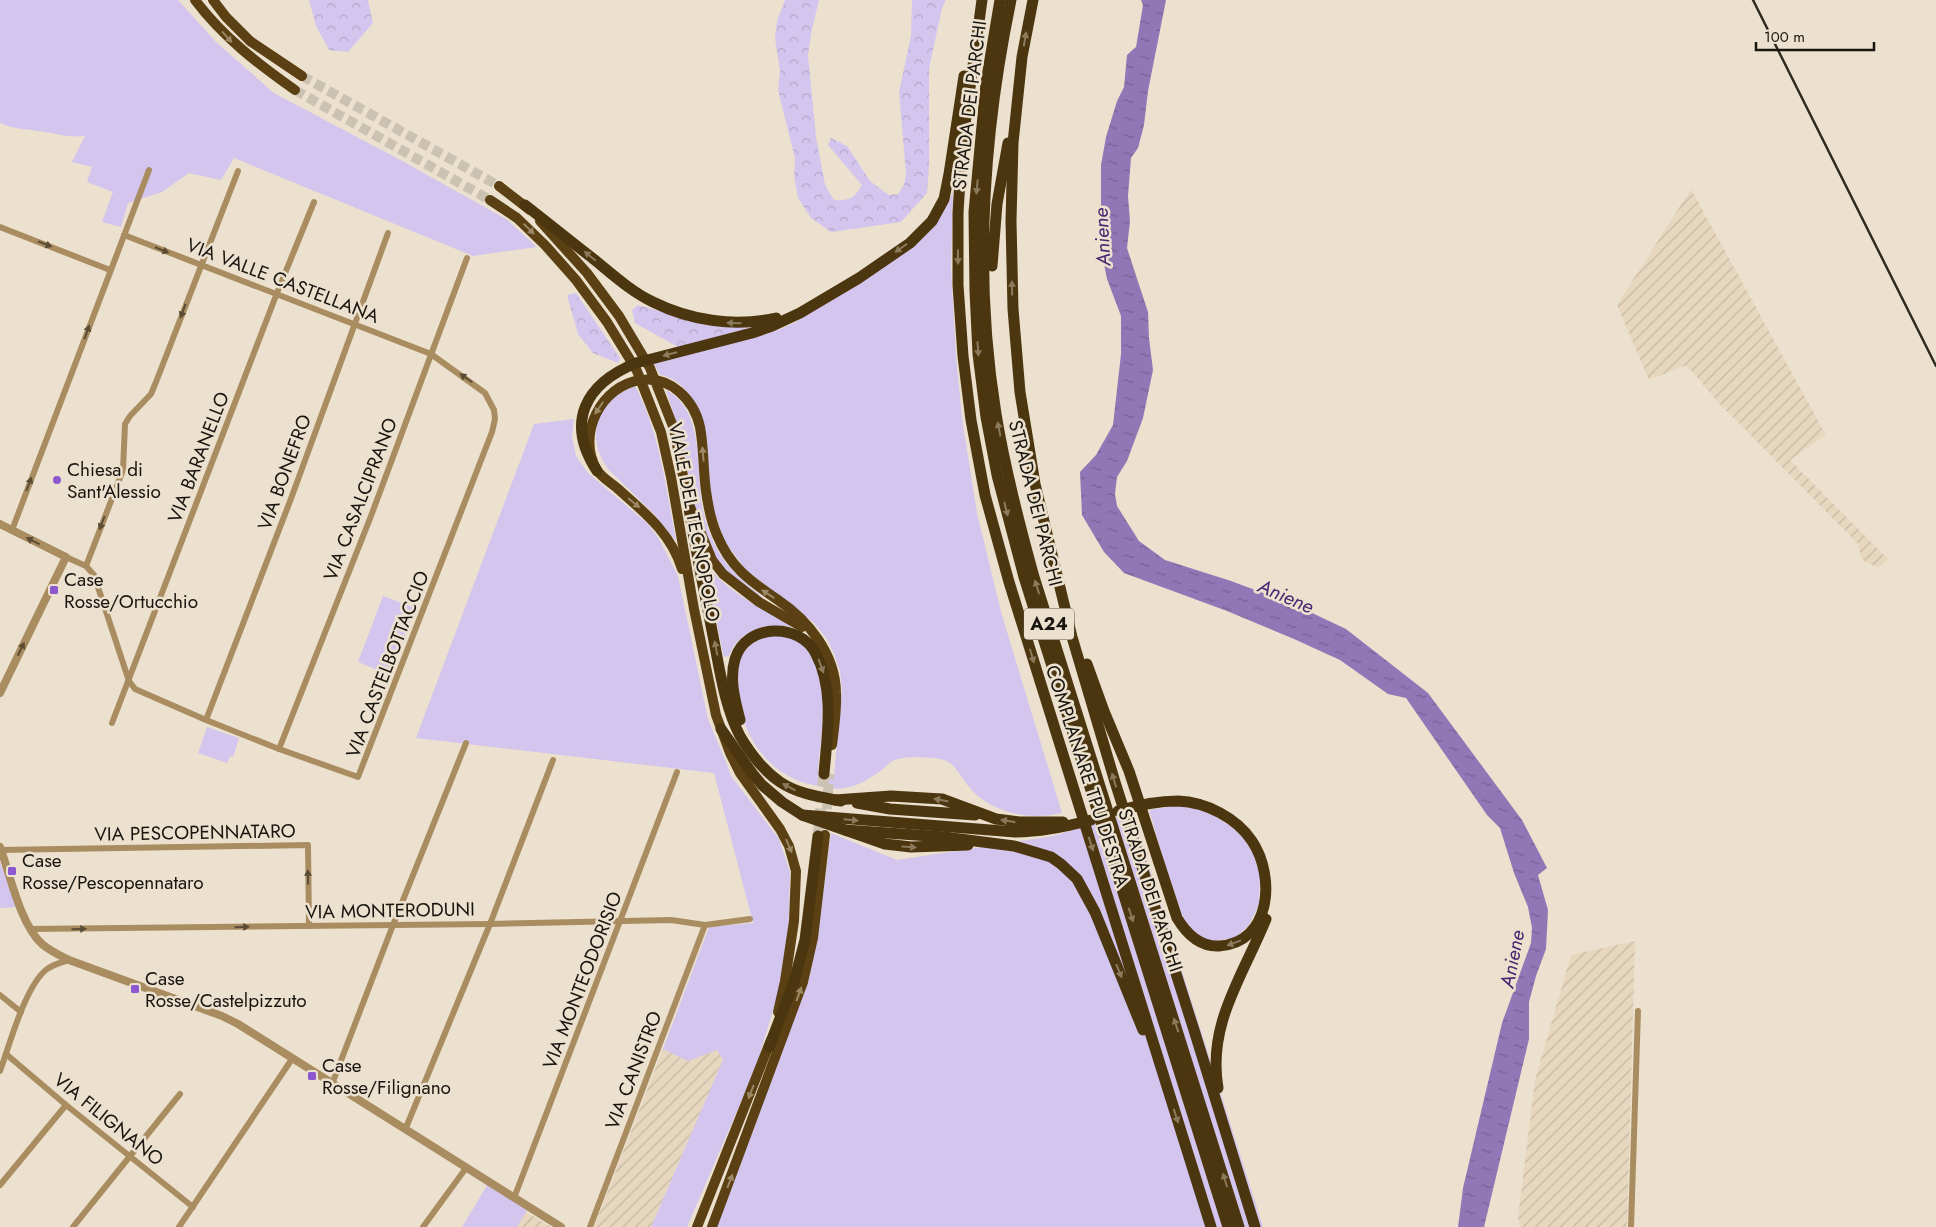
<svg xmlns="http://www.w3.org/2000/svg" width="1936" height="1227" viewBox="0 0 1936 1227" font-family="Jost,sans-serif">
	<defs>
		<pattern id="industrial-furrows" width="10" height="10" patternUnits="userSpaceOnUse" patternTransform="scale(1.25)"><rect width="10" height="10" fill="#e7d7bf"/><path d="M-1 1l2-2M0 10L10 0M9 11l2-2" fill="none" stroke="#c6b8a3"/></pattern>
		<pattern id="forest-crowns" width="20" height="18" patternUnits="userSpaceOnUse" patternTransform="scale(1.25)"><rect width="20" height="18" fill="#d3c5ee"/><path d="M2 6a3 3 0 1 1 6 0M12 15a3 3 0 1 1 6 0" fill="none" stroke="#b5a8cb"/></pattern>
		<pattern id="water-ripples" width="26" height="14" patternUnits="userSpaceOnUse" patternTransform="scale(1.25)"><rect width="26" height="14" fill="#9078b6"/><path d="M2 4q2-2 4 0t4 0M15 11q2-2 4 0t4 0" fill="none" stroke="#756192"/></pattern>
	</defs>
	<rect width="100%" height="100%" fill="#ece1cf"/>
	<g fill="url(#industrial-furrows)">
		<polygon points="1691,189 1826,435 1790,460 1888,559 1878,568 1862,560 1858,544 1719,403 1688,367 1684,366 1649,380 1617,305"/>
		<polygon points="1635,941 1627,1227 1520,1227 1518,1217 1535,1080 1571,955"/>
		<polygon points="663,1049 688,1061 717,1050 723,1060 651,1227 594,1227"/>
		<polygon points="526,1212 551,1227 517,1227"/>
	</g>
	<g fill="#d3c5ee">
		<path d="M0,0h178l38,42 58,51 132,70 100,56 31,28 -64,9 -239,-98 -13,22 -32,-7 -27,19 -34,11 -7,24 -19,-5 11,-30 -26,-10 5,-15 -20,-5 13,-26c-21,2 -27,-3 -47,-5 -17,-3 -21,-1 -38,-8z"/>
		<path d="M953,192l-2,76 5,88 6,62 15,95 24,99 61,201c-32,8 -71,0 -93,-26 -8,-9 -13,-23 -25,-27 -10,-3 -40,-4 -49,0 -6,2 -10,8 -15,11 -10,8 -21,14 -34,17 -11,2 -22,-1 -33,-3 -44,-9 -69,-47 -76,-89 -1,-9 1,-20 2,-30 0,-12 12,-24 22,-28 6,-2 13,-2 19,-2 8,-1 11,1 17,5 39,23 23,94 21,131l16,3 8,-85 -2,-19 -6,-17 -7,-15 -13,-16 -68,-53 -21,-28 -12,-33 -13,-96c-8,-17 -20,-35 -40,-38l-7,-13 128,-33 15,-7 117,-75 22,-21z"/>
		<path d="M635,386c25,47 31,103 41,155l-22,-27 -46,-45c-24,-34 -11,-69 27,-83z"/>
		<path d="M666,390c39,21 30,78 36,115 3,15 8,31 15,44 12,23 34,38 53,54l-35,-24 -19,-20 -20,-48 -15,-73z"/>
		<polygon points="574,419 572,436 576,456 588,473 648,524 659,539 678,576 708,719 726,762 731,776 779,839 790,872 788,945 778,994 756,1067 687,1227 651,1227 723,1060 717,1050 688,1061 663,1049 709,927 753,923 714,773 416,738 534,424"/>
		<path d="M704,560c20,32 58,48 89,67 -26,-4 -54,2 -64,29l-4,1 -2,-3z"/>
		<polygon points="383,596 415,608 390,675 358,662"/>
		<polygon points="207,727 239,738 233,757 230,756 227,763 198,753"/>
		<polygon points="1173,806 1196,808 1215,816 1239,832 1253,853 1260,876 1259,904 1249,925 1235,938 1212,941 1203,939 1190,929 1178,908 1149,810"/>
		<polygon points="1132,813 1263,1227 716,1227 817,940 831,833 897,860 1053,836"/>
		<polygon points="0,862 18,907 0,908"/>
		<polygon points="489,1182 529,1207 517,1227 462,1227"/>
	</g>
	<g fill="url(#forest-crowns)">
		<polygon points="309,0 368,0 373,23 348,52 329,50 316,26"/>
		<path d="M785,0h34l-7,29 -4,26 8,82 9,48 9,15c15,1 21,-2 28,-15l-34,-40 3,-7 16,8 23,35 19,14 9,-1 6,-9 2,-12 -7,-81 12,-56 1,-36h34l-4,8 -13,61v97l-2,27 -26,29 -70,10 -20,-14 -13,-20 -4,-22 1,-18 -17,-68 2,-19 -5,-33 2,-17z"/>
		<polygon points="576,293 620,358 618,363 593,353 578,334 567,295"/>
		<polygon points="638,305 707,325 757,328 678,347 635,323 632,310"/>
	</g>
	<polygon fill="url(#water-ripples)" points="1141,0 1166,0 1148,91 1144,125 1138,148 1131,158 1128,196 1130,221 1127,248 1148,312 1149,338 1153,370 1143,418 1127,461 1117,477 1115,494 1117,506 1139,541 1165,560 1231,581 1293,604 1346,629 1428,693 1522,820 1547,868 1538,875 1548,910 1546,949 1536,976 1529,1002 1529,1039 1484,1227 1458,1227 1463,1188 1502,1023 1531,943 1532,928 1528,907 1514,873 1500,828 1487,815 1406,698 1388,694 1340,660 1294,639 1227,611 1124,573 1104,552 1082,515 1080,472 1096,455 1113,425 1121,354 1121,316 1107,279 1101,249 1101,165 1106,137 1117,101 1124,87 1127,55 1136,47 1143,5"/>
	<g fill="none" stroke-linecap="round" stroke-linejoin="round">
		<g stroke="#ccc2b2" stroke-width="10" stroke-dasharray="10 5" stroke-linecap="butt">
			<polyline points="302,76 499,186"/>
			<polyline points="295,90 490,200"/>
			<polyline points="826,824 829,774"/>
		</g>
		<polyline stroke="#ccc2b2" stroke-width="11" stroke-dasharray="11 5.5" stroke-linecap="butt" points="818,836 824,774"/>
		<g stroke="#a98d61" stroke-width="6">
			<polyline points="0,227 110,270"/>
			<polyline points="12,530 149,170"/>
			<polyline points="66,557 86,566 94,575 129,681 135,689 206,720 279,749 358,777 492,432 495,419 494,410 485,393 431,354 124,235"/>
			<polyline points="86,566 123,470 125,424 130,416 151,394 156,382 238,171"/>
			<polyline points="206,720 292,496 388,233"/>
			<polyline points="112,723 277,293 314,202"/>
			<polyline points="279,749 371,516 467,258"/>
			<polyline points="0,850 308,845 309,926"/>
			<polyline points="30,929 490,924 671,920 705,925 750,919"/>
			<polyline points="0,995 21,1012"/>
			<polyline points="6,1054 66,1105 193,1207"/>
			<path d="M0,1071c10,-27 25,-85 47,-102 6,-4 15,-7 22,-9"/>
			<polyline points="332,1084 393,925 466,743"/>
			<polyline points="405,1130 490,924 553,760"/>
			<polyline points="0,1185 66,1105"/>
			<polyline points="514,1198 677,772"/>
			<polyline points="73,1227 180,1094"/>
			<polyline points="179,1227 292,1059"/>
			<polyline points="423,1227 466,1168"/>
			<polyline points="590,1227 705,925"/>
			<polyline points="1631,1227 1638,1011"/>
		</g>
		<g stroke="#a98d61" stroke-width="8">
			<polyline points="0,524 66,557 0,693"/>
			<path d="M0,847c10,27 20,77 42,97 8,7 17,11 27,16l153,56 16,8 323,203"/>
		</g>
		<g stroke="#5a4012" stroke-width="10">
			<path d="M195,0c28,37 63,64 100,90"/>
			<polyline points="213,0 226,17 250,41 302,76"/>
			<polyline points="499,186 530,210"/>
			<polyline points="490,200 517,218 545,245 576,280 607,322 637,371 661,432 671,477 694,609 716,715 730,753 740,773 780,829 789,846 796,871 794,921 785,981 778,1012"/>
			<polyline points="540,221 587,273 619,316 650,368 674,429 688,502 712,560 723,574 759,602 802,627"/>
			<path d="M682,569c-11,-36 -38,-57 -65,-81 -6,-5 -16,-11 -20,-18 -21,-35 4,-85 44,-90 30,-4 53,20 59,47 4,21 3,43 6,64 2,15 5,30 11,44 13,32 33,46 61,65 31,21 57,54 58,92 1,18 -2,36 -4,53"/>
			<polyline points="697,1227 771,1040"/>
			<polyline points="712,1227 803,982 813,938 825,835"/>
		</g>
		<g stroke="#4c360f" stroke-width="11">
			<polyline points="982,0 962,146 958,213 958,285 963,356 971,420 985,495 1009,582 1211,1227"/>
			<polyline points="1000,0 986,83 974,212 975,291 978,354 986,417 997,475 1024,577 1228,1227"/>
			<path d="M1011,0c-28,135 -37,278 -15,414 9,55 23,109 38,163l205,650"/>
			<polyline points="1033,0 1022,57 1013,143 1011,221 1013,309 1020,392 1035,484 1072,637 1115,782 1194,1030 1255,1227"/>
			<path d="M525,205c22,17 44,35 66,52 20,16 39,34 62,45 38,19 82,25 123,16"/>
			<polyline points="992,266 997,204 1008,143"/>
			<path d="M597,471c-32,-49 -12,-87 39,-108l116,-30 20,-7 28,-13 59,-35 51,-35 22,-22 12,-22 5,-25 15,-98"/>
			<path d="M688,502c7,46 17,92 26,139 6,31 11,66 26,95 10,17 24,35 40,46 18,12 40,15 61,19"/>
			<path d="M1087,664l17,47 25,60 48,147c9,15 22,29 42,28 52,-3 57,-69 33,-105 -15,-23 -46,-39 -74,-40 -21,0 -40,4 -60,10"/>
			<path d="M740,720c-5,-19 -11,-41 -5,-61 11,-36 65,-37 81,-5 19,36 11,82 8,120"/>
			<polyline points="721,729 752,773 762,785 782,802 802,815 885,844 911,847 968,845"/>
			<polyline points="835,800 891,796 942,799 996,819 1019,822 1063,822"/>
			<polyline points="857,803 890,809 975,815"/>
			<path d="M802,815l213,17c27,0 50,-5 76,-12"/>
			<polyline points="845,830 944,837 1014,846 1051,857 1061,864 1077,879 1095,912 1143,1030"/>
			<polyline points="769,1047 794,982 805,940 818,836"/>
			<path d="M1218,1088c-11,-64 25,-112 48,-169"/>
		</g>
		<polyline stroke="#2f2b23" stroke-width="2.5" points="1753,0 1936,366"/>
	</g>
	<defs><path id="oneway-solid" d="M-6-.8H1V-3.2L6.5 0L1 3.2V.8H-6Z" transform="scale(1.25)"/></defs>
	<g fill="#9c8867">
		<use href="#oneway-solid" transform="translate(227 37) rotate(48)"/>
		<use href="#oneway-solid" transform="translate(529 229) rotate(45)"/>
		<use href="#oneway-solid" transform="translate(599 408) rotate(124)"/>
		<use href="#oneway-solid" transform="translate(703 454) rotate(-95)"/>
		<use href="#oneway-solid" transform="translate(634 503) rotate(39)"/>
		<use href="#oneway-solid" transform="translate(768 594) rotate(-147)"/>
		<use href="#oneway-solid" transform="translate(789 846) rotate(67)"/>
		<use href="#oneway-solid" transform="translate(799 994) rotate(-70)"/>
		<use href="#oneway-solid" transform="translate(751 1092) rotate(111)"/>
		<use href="#oneway-solid" transform="translate(730 1181) rotate(-69)"/>
	</g>
	<g fill="#8c7a5c">
		<use href="#oneway-solid" transform="translate(1025 39) rotate(-81)"/>
		<use href="#oneway-solid" transform="translate(977 187) rotate(95)"/>
		<use href="#oneway-solid" transform="translate(901 248) rotate(145)"/>
		<use href="#oneway-solid" transform="translate(590 256) rotate(-141)"/>
		<use href="#oneway-solid" transform="translate(958 257) rotate(90)"/>
		<use href="#oneway-solid" transform="translate(1012 288) rotate(-91)"/>
		<use href="#oneway-solid" transform="translate(734 323) rotate(-178)"/>
		<use href="#oneway-solid" transform="translate(978 349) rotate(86)"/>
		<use href="#oneway-solid" transform="translate(670 354) rotate(166)"/>
		<use href="#oneway-solid" transform="translate(999 429) rotate(-101)"/>
		<use href="#oneway-solid" transform="translate(1006 509) rotate(76)"/>
		<use href="#oneway-solid" transform="translate(1037 587) rotate(-107)"/>
		<use href="#oneway-solid" transform="translate(716 648) rotate(-101)"/>
		<use href="#oneway-solid" transform="translate(1032 656) rotate(73)"/>
		<use href="#oneway-solid" transform="translate(821 666) rotate(70)"/>
		<use href="#oneway-solid" transform="translate(1114 780) rotate(-107)"/>
		<use href="#oneway-solid" transform="translate(789 787) rotate(-152)"/>
		<use href="#oneway-solid" transform="translate(941 800) rotate(-169)"/>
		<use href="#oneway-solid" transform="translate(851 820) rotate(5)"/>
		<use href="#oneway-solid" transform="translate(1008 821) rotate(-171)"/>
		<use href="#oneway-solid" transform="translate(1091 844) rotate(72)"/>
		<use href="#oneway-solid" transform="translate(909 847) rotate(3)"/>
		<use href="#oneway-solid" transform="translate(1131 915) rotate(72)"/>
		<use href="#oneway-solid" transform="translate(1234 943) rotate(160)"/>
		<use href="#oneway-solid" transform="translate(1119 971) rotate(68)"/>
		<use href="#oneway-solid" transform="translate(1176 1025) rotate(-108)"/>
		<use href="#oneway-solid" transform="translate(1176 1116) rotate(72)"/>
		<use href="#oneway-solid" transform="translate(1225 1180) rotate(-107)"/>
	</g>
	<g fill="#5a4b34">
		<use href="#oneway-solid" transform="translate(45 244) rotate(21)"/>
		<use href="#oneway-solid" transform="translate(162 250) rotate(22)"/>
		<use href="#oneway-solid" transform="translate(183 311) rotate(110)"/>
		<use href="#oneway-solid" transform="translate(87 332) rotate(-70)"/>
		<use href="#oneway-solid" transform="translate(466 378) rotate(-145)"/>
		<use href="#oneway-solid" transform="translate(29 484) rotate(-69)"/>
		<use href="#oneway-solid" transform="translate(102 523) rotate(111)"/>
		<use href="#oneway-solid" transform="translate(33 541) rotate(-153)"/>
		<use href="#oneway-solid" transform="translate(21 649) rotate(-64)"/>
		<use href="#oneway-solid" transform="translate(308 877) rotate(-91)"/>
		<use href="#oneway-solid" transform="translate(242 927) rotate(-1)"/>
		<use href="#oneway-solid" transform="translate(79 929) rotate(-1)"/>
	</g>
	<g fill="#8c57cf" stroke="#ece1cf" stroke-width="2">
		<circle cx="57" cy="480" r="5"/>
		<rect x="49" y="585" width="10" height="10" rx="2.5"/>
		<rect x="7" y="866" width="10" height="10" rx="2.5"/>
		<rect x="130" y="984" width="10" height="10" rx="2.5"/>
		<rect x="307" y="1071" width="10" height="10" rx="2.5"/>
	</g>
	<g text-anchor="middle" stroke-width="5" stroke-linejoin="round" paint-order="stroke">
		<rect fill="#ece1cf" stroke="#585249" stroke-width="1" x="1024" y="608.5" width="50" height="31" rx="4"/>
		<g font-size="18" font-weight="bold" fill="#19150f">
			<text x="1049" y="630">A24</text>
		</g>
		<g font-size="19" fill="#19150f" stroke="#ece1cf">
			<text transform="translate(969 105) rotate(-83)" y="7">STRADA DEI PARCHI</text>
			<text transform="translate(283 280) rotate(21)" y="7">VIA VALLE CASTELLANA</text>
			<text transform="translate(198 457) rotate(-69)" y="7">VIA BARANELLO</text>
			<text transform="translate(284 472) rotate(-70)" y="7">VIA BONEFRO</text>
			<text transform="translate(360 499) rotate(-69)" y="7">VIA CASALCIPRANO</text>
			<text transform="translate(1036 503) rotate(76)" y="7">STRADA DEI PARCHI</text>
			<text transform="translate(695 522) rotate(79)" y="7">VIALE DEL TECNOPOLO</text>
			<text transform="translate(387 664) rotate(-69)" y="7">VIA CASTELBOTTACCIO</text>
			<text transform="translate(1088 776) rotate(72)" y="7">COMPLANARE TPU DESTRA</text>
			<text transform="translate(195 832) rotate(-1)" y="7">VIA PESCOPENNATARO</text>
			<text transform="translate(1151 890) rotate(72)" y="7">STRADA DEI PARCHI</text>
			<text transform="translate(390 910) rotate(-1)" y="7">VIA MONTERODUNI</text>
			<text transform="translate(582 980) rotate(-69)" y="7">VIA MONTEODORISIO</text>
			<text transform="translate(633 1070) rotate(-69)" y="7">VIA CANISTRO</text>
			<text transform="translate(109 1119) rotate(39)" y="7">VIA FILIGNANO</text>
		</g>
		<g font-size="19" fill="#19150f" stroke="#ece1cf" text-anchor="start">
			<text x="67" y="476">Chiesa di<tspan x="67" dy="22">Sant'Alessio</tspan></text>
			<text x="64" y="586">Case<tspan x="64" dy="22">Rosse/Ortucchio</tspan></text>
			<text x="22" y="867">Case<tspan x="22" dy="22">Rosse/Pescopennataro</tspan></text>
			<text x="145" y="985">Case<tspan x="145" dy="22">Rosse/Castelpizzuto</tspan></text>
			<text x="322" y="1072">Case<tspan x="322" dy="22">Rosse/Filignano</tspan></text>
		</g>
		<g font-size="20" font-style="italic" fill="#492671" stroke="#ece1cf">
			<text transform="translate(1102 237) rotate(-93)" y="7">Aniene</text>
			<text transform="translate(1286 596) rotate(23)" y="7">Aniene</text>
			<text transform="translate(1512 959) rotate(-79)" y="7">Aniene</text>
		</g>
	</g>
	<path d="M1756 42v8h118v-8" fill="none" stroke="#19150f" stroke-width="2.5"/>
	<text x="1764" y="42" font-size="15" fill="#19150f" stroke="#ece1cf" stroke-width="4" paint-order="stroke">100 m</text>
</svg>
